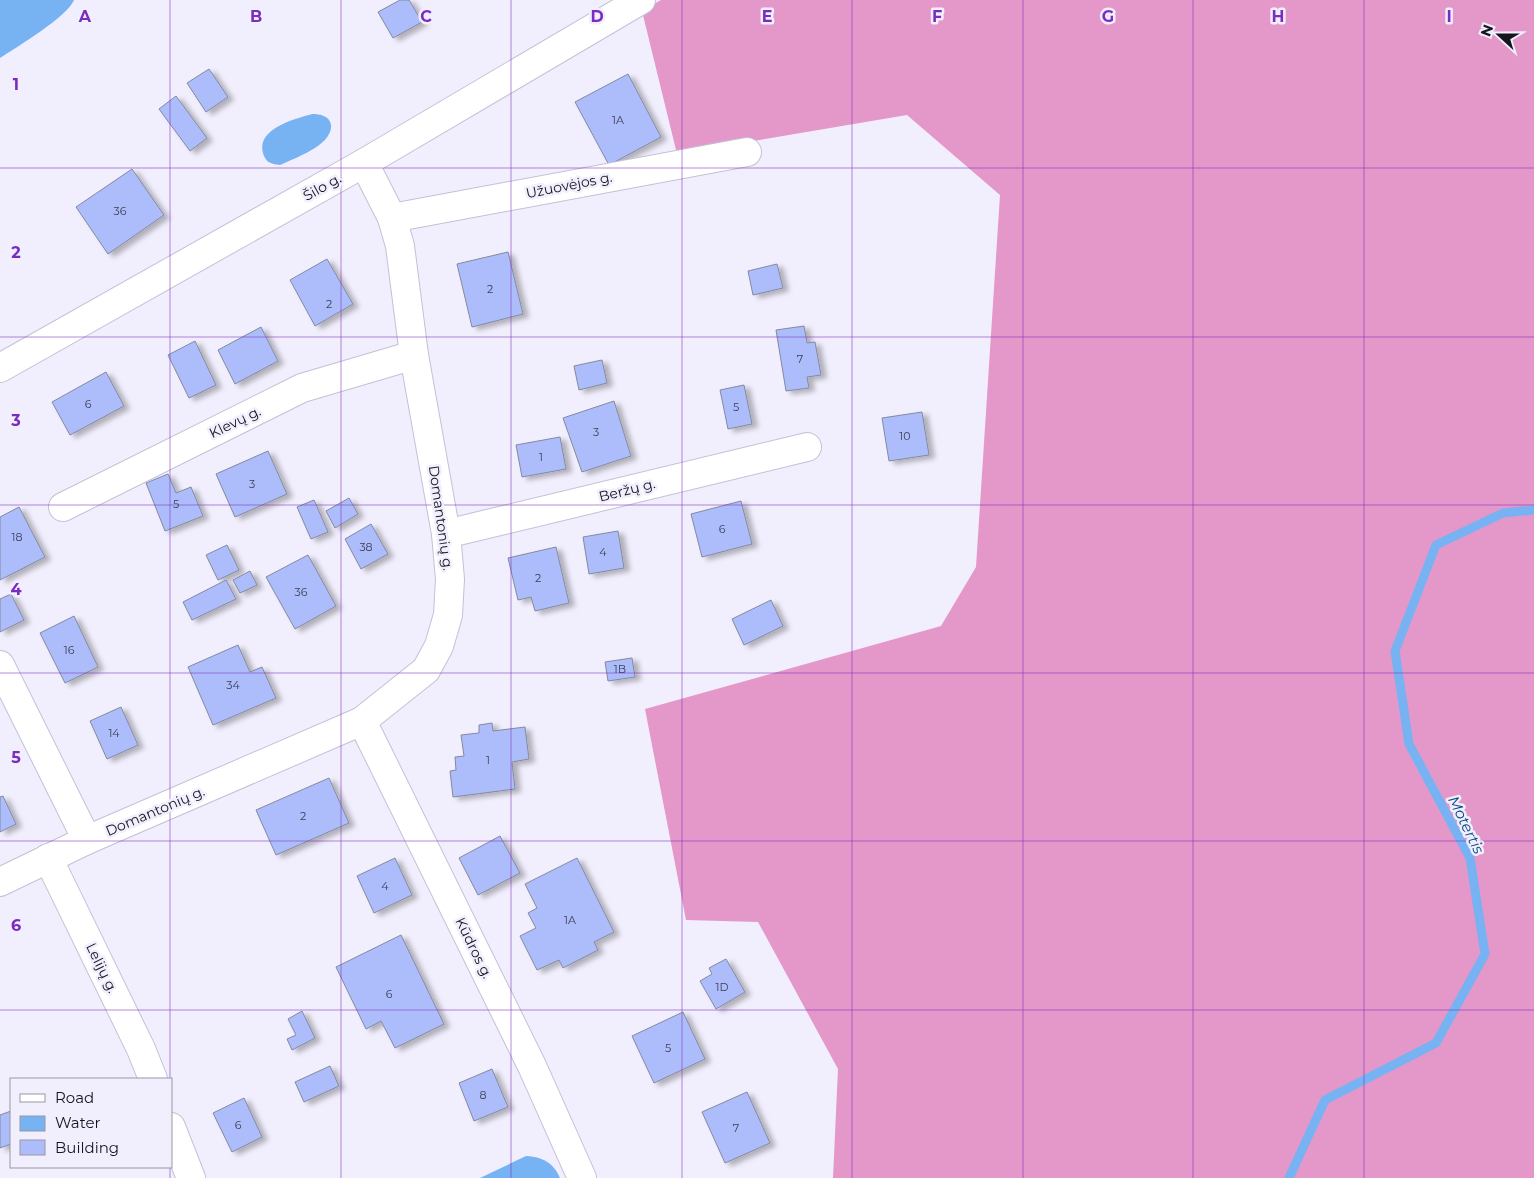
<svg xmlns="http://www.w3.org/2000/svg" width="1534" height="1178" viewBox="0 0 1534 1178" font-family="Montserrat,sans-serif">
	<defs>
		<filter id="shadow"><feDropShadow dx="5.5" dy="3" stdDeviation="2.5" flood-color="#0004"/></filter>
	</defs>
	<rect width="100%" height="100%" fill="#f1eefd"/>
	<polygon fill="#e497c9" points="661,0 1534,0 1534,1178 833,1178 838,1069 758,922 686,920 645,709 941,626 976,567 1000,195 907,115 677,154 642,11"/>
	<g fill="#77b3f3">
		<path d="M0,0h74c-7,17 -57,47 -74,58z"/>
		<path d="M312,114c8,0 18,2 19,11 2,20 -36,33 -51,40 -8,-1 -13,-2 -16,-9 -11,-27 31,-37 48,-42z"/>
		<path d="M526,1156c16,1 27,6 34,22h-80z"/>
	</g>
	<g fill="none" stroke-linecap="round" stroke-linejoin="round">
		<polyline stroke="#77b3f3" stroke-width="9" points="1289,1178 1325,1100 1436,1043 1485,954 1470,858 1409,744 1395,651 1436,545 1503,513 1534,510"/>
	</g>
	<g fill="#adbdfb" stroke="#83899e" filter="url(#shadow)">
		<polygon points="400,0 409,0 422,22 393,38 378,12"/>
		<polygon points="209,69 228,97 206,112 187,83"/>
		<polygon points="628,74 661,137 609,165 575,102"/>
		<polygon points="176,96 207,138 190,151 159,109"/>
		<polygon points="132,169 164,215 108,254 76,207"/>
		<polygon points="508,252 523,314 472,327 457,264"/>
		<polygon points="327,259 353,304 315,326 290,280"/>
		<polygon points="777,264 783,288 753,295 748,271"/>
		<polygon points="804,326 807,343 815,342 821,375 807,377 809,388 786,391 776,330"/>
		<polygon points="261,327 278,361 235,384 218,350"/>
		<polygon points="195,341 216,385 189,398 168,355"/>
		<polygon points="602,360 607,383 579,390 574,366"/>
		<polygon points="106,372 124,406 70,435 52,402"/>
		<polygon points="744,385 752,424 728,429 720,390"/>
		<polygon points="614,401 631,456 582,472 563,418"/>
		<polygon points="922,412 929,455 889,461 882,418"/>
		<polygon points="560,437 566,469 522,477 516,445"/>
		<polygon points="268,451 287,494 235,517 216,474"/>
		<polygon points="168,474 176,493 191,487 203,516 165,531 146,483"/>
		<polygon points="349,498 358,514 335,528 326,511"/>
		<polygon points="314,500 328,532 311,539 297,507"/>
		<polygon points="741,501 752,544 702,557 691,514"/>
		<polygon points="19,507 45,557 0,580 0,517"/>
		<polygon points="371,524 388,554 361,569 345,539"/>
		<polygon points="618,531 624,568 589,574 583,537"/>
		<polygon points="227,545 239,570 218,580 206,555"/>
		<polygon points="556,547 569,603 535,611 531,597 518,600 508,558"/>
		<polygon points="308,555 336,606 295,629 266,577"/>
		<polygon points="250,571 257,585 240,593 233,580"/>
		<polygon points="226,580 236,599 192,620 183,602"/>
		<polygon points="11,594 24,620 0,632 0,599"/>
		<polygon points="771,600 783,626 744,645 732,619"/>
		<polygon points="74,616 98,667 65,683 40,633"/>
		<polygon points="238,645 250,672 262,667 276,698 213,725 188,667"/>
		<polygon points="632,658 635,677 608,681 605,662"/>
		<polygon points="121,707 138,745 107,759 90,721"/>
		<polygon points="492,723 493,731 525,727 529,759 512,762 515,789 453,797 450,771 456,770 455,757 464,756 461,735 479,733 479,725"/>
		<polygon points="329,778 349,823 276,855 256,810"/>
		<polygon points="3,796 16,824 0,832 0,797"/>
		<polygon points="500,836 520,873 478,895 459,858"/>
		<polygon points="395,858 412,895 374,913 357,876"/>
		<polygon points="577,858 614,932 594,942 598,950 563,968 559,960 537,970 520,936 536,928 528,913 537,908 525,884"/>
		<polygon points="401,935 444,1024 395,1048 381,1021 366,1029 336,967"/>
		<polygon points="726,959 745,992 716,1009 700,981 712,974 709,968"/>
		<polygon points="302,1011 315,1038 292,1050 287,1039 296,1035 288,1019"/>
		<polygon points="683,1012 705,1059 654,1083 632,1036"/>
		<polygon points="330,1066 339,1086 304,1102 295,1082"/>
		<polygon points="492,1069 508,1107 474,1121 459,1083"/>
		<polygon points="747,1092 770,1143 725,1163 702,1112"/>
		<polygon points="244,1098 262,1137 232,1152 213,1113"/>
		<polygon points="11,1111 11,1144 0,1148 0,1115"/>
	</g>
	<g fill="none" stroke-linecap="round" stroke-linejoin="round">
		<g stroke="#c5c0d7" stroke-width="30">
			<g id="minor">
				<polyline points="392,218 747,152"/>
				<polyline points="0,368 364,163 641,0"/>
				<polyline points="63,507 302,388 414,355"/>
				<polyline points="446,534 807,447"/>
				<polyline points="0,665 87,840"/>
				<polyline points="362,721 532,1066 582,1178"/>
				<polyline points="48,858 141,1049 153,1079"/>
				<polyline points="0,882 87,840 362,721 426,670 439,646 448,615 450,579 446,534 414,355 400,246 392,218 364,163"/>
				<polyline points="171,1127 191,1178"/>
			</g>
		</g>
		<use href="#minor" stroke="#fff" stroke-width="28"/>
	</g>
	<path fill="none" stroke="#7b2cbf" stroke-width="1" stroke-opacity="0.55" d="M170,0v1079M341,0v1178M511,0v1178M682,0v1178M852,0v1178M1023,0v1178M1193,0v1178M1364,0v1178M0,168h1534M0,337h1534M0,505h1534M0,673h1534M0,841h1534M0,1010h1534M170,1167v11"/>
	<g text-anchor="middle" stroke-width="5" stroke-linejoin="round" paint-order="stroke">
		<g font-size="11" fill="#3c3e54">
			<text x="618" y="124">1A</text>
			<text x="120" y="215">36</text>
			<text x="490" y="293">2</text>
			<text x="329" y="308">2</text>
			<text x="800" y="363">7</text>
			<text x="88" y="408">6</text>
			<text x="736" y="411">5</text>
			<text x="596" y="436">3</text>
			<text x="905" y="440">10</text>
			<text x="541" y="461">1</text>
			<text x="252" y="488">3</text>
			<text x="176" y="508">5</text>
			<text x="722" y="533">6</text>
			<text x="17" y="541">18</text>
			<text x="366" y="551">38</text>
			<text x="603" y="556">4</text>
			<text x="538" y="582">2</text>
			<text x="301" y="596">36</text>
			<text x="69" y="654">16</text>
			<text x="620" y="673">1B</text>
			<text x="233" y="689">34</text>
			<text x="114" y="737">14</text>
			<text x="488" y="764">1</text>
			<text x="303" y="820">2</text>
			<text x="385" y="890">4</text>
			<text x="570" y="924">1A</text>
			<text x="722" y="991">1D</text>
			<text x="389" y="998">6</text>
			<text x="668" y="1052">5</text>
			<text x="483" y="1099">8</text>
			<text x="238" y="1129">6</text>
			<text x="736" y="1132">7</text>
		</g>
		<g font-size="14" fill="#16141c" stroke="#f1eefd">
			<text transform="translate(569 185) rotate(-11)" y="5">Užuovėjos g.</text>
			<text transform="translate(322 187) rotate(-29)" y="5">Šilo g.</text>
			<text transform="translate(235 422) rotate(-26)" y="5">Klevų g.</text>
			<text transform="translate(627 490) rotate(-14)" y="5">Beržų g.</text>
			<text transform="translate(441 518) rotate(82)" y="5">Domantonių g.</text>
			<text transform="translate(155 811) rotate(-23)" y="5">Domantonių g.</text>
			<text transform="translate(474 948) rotate(64)" y="5">Kūdros g.</text>
			<text transform="translate(102 968) rotate(64)" y="5">Lelijų g.</text>
		</g>
		<g font-size="15" font-style="italic" fill="#024880" stroke="#f1eefd">
			<text transform="translate(1466 825) rotate(64)" y="5">Motertis</text>
		</g>
	</g>
	<g font-size="16" text-anchor="middle" font-weight="bold" fill="#7b2cbf" stroke="#f1eefd" stroke-width="5" stroke-linejoin="round" paint-order="stroke">
		<text x="85" y="22">A</text>
		<text x="256" y="22">B</text>
		<text x="426" y="22">C</text>
		<text x="597" y="22">D</text>
		<text x="767" y="22">E</text>
		<text x="937" y="22">F</text>
		<text x="1108" y="22">G</text>
		<text x="1278" y="22">H</text>
		<text x="1449" y="22">I</text>
		<text x="16" y="90">1</text>
		<text x="16" y="258">2</text>
		<text x="16" y="426">3</text>
		<text x="16" y="595">4</text>
		<text x="16" y="763">5</text>
		<text x="16" y="931">6</text>
	</g>
	<rect x="10" y="1078" width="162" height="90" fill="#f1eefd" stroke="#9997a3"/>
	<rect x="20" y="1094" width="25" height="8" fill="#ffffff" stroke="#9997a3"/>
	<text x="55" y="1103" font-size="15" fill="#16141c">Road</text>
	<rect x="20" y="1116" width="25" height="15" fill="#77b3f3" stroke="#9997a3"/>
	<text x="55" y="1128" font-size="15" fill="#16141c">Water</text>
	<rect x="20" y="1140" width="25" height="15" fill="#adbdfb" stroke="#9997a3"/>
	<text x="55" y="1153" font-size="15" fill="#16141c">Building</text>
	<g transform="translate(1499 35) rotate(291)" stroke="#f1eefd" stroke-width="4" paint-order="stroke">
	<path d="M0-4L9 19L0 12L-9 19Z" fill="#16141c"/>
	<text y="-8" font-size="14" font-weight="bold" text-anchor="middle" fill="#16141c">N</text>
	</g>
</svg>
